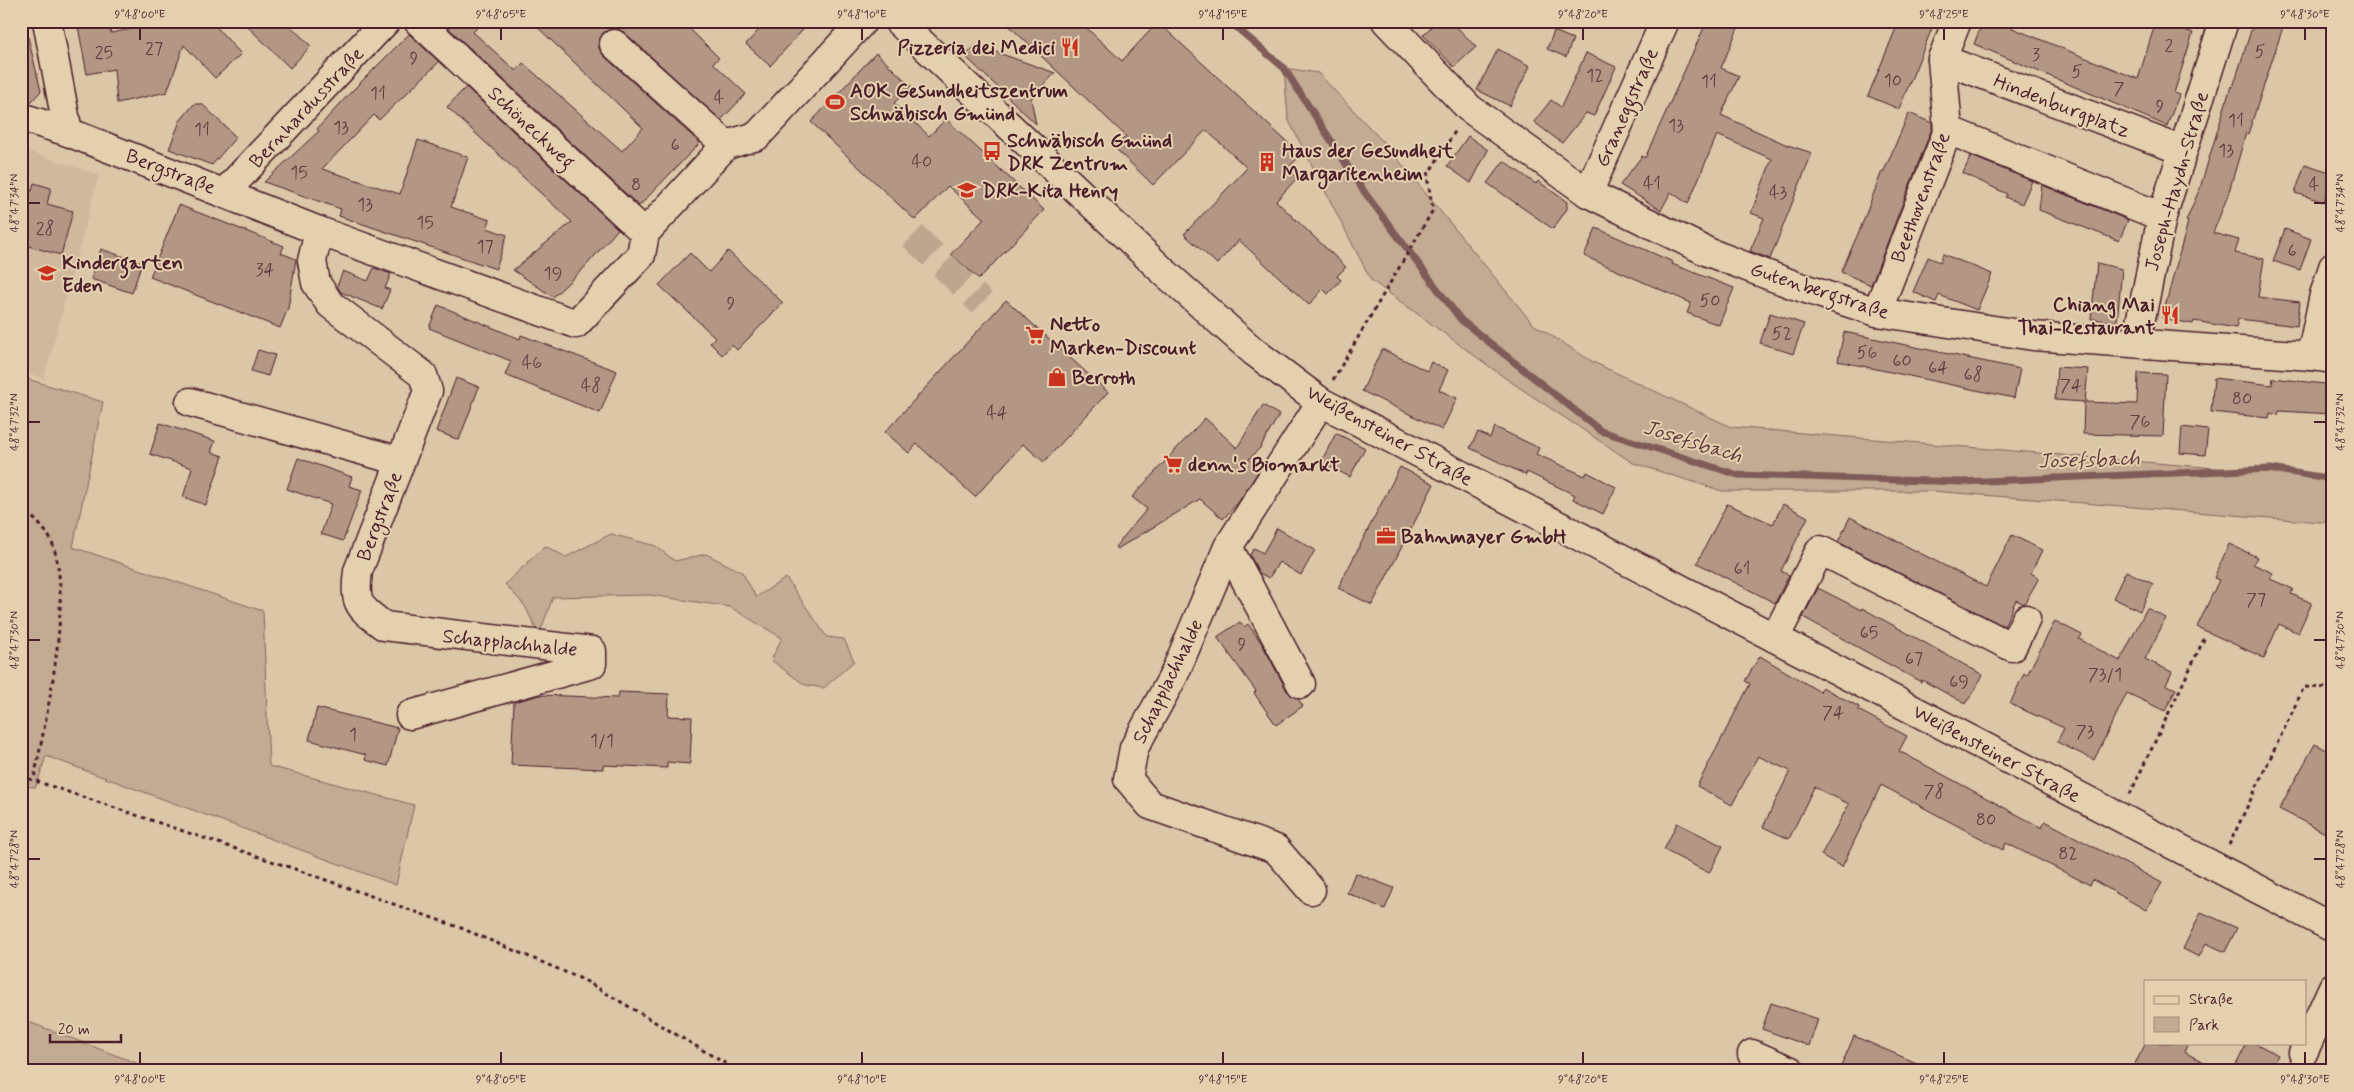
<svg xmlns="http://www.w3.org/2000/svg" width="2354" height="1092" viewBox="0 0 2354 1092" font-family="Mynerve,sans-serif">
	<rect width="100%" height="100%" fill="#dbc6a7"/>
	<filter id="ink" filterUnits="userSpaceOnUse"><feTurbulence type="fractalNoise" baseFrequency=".02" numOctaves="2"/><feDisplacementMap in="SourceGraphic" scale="10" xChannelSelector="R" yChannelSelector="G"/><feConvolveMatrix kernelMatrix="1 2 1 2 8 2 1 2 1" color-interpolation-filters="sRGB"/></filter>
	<g filter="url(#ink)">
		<polygon fill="#cfb89c" points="21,149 99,175 44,379 21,371"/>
		<g fill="#c3aa92" stroke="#86645e">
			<polygon points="1284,68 1318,73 1386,145 1533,324 1593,362 1731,427 2333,478 2333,523 1932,491 1722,491 1633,463 1508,380 1371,280 1288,119"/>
			<polygon points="21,377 103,402 73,547 263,611 269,766 414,805 396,885 46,756 36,787 21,786"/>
			<polygon points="611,534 656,546 675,561 706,554 742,572 756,597 786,578 827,637 844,639 854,661 824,688 805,685 771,660 782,638 730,607 650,595 553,597 539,635 525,606 505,584 545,546 566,557"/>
			<polygon points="21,1019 157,1071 21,1071"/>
		</g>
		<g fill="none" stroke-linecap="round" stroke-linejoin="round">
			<polyline stroke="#7f5c59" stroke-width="7" points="1229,21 1284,68 1365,193 1461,320 1601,431 1738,475 1961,482 2271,469 2333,479"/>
		</g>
		<g fill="#b29784" stroke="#4a1f2b">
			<polygon points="77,21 109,21 111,33 163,23 162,21 211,21 241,54 215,78 184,45 167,92 117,103 114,69 87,74"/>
			<polygon points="242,21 285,21 311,46 290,68"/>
			<polygon points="441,21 484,21 473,32 516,71 523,63 622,151 643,128 531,21 682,21 719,58 713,63 746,94 721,120 624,32 617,29 610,29 603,33 599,41 599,49 604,56 700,143 639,206"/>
			<polygon points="767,21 811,21 770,66 746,44"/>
			<polygon points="1004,21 1079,21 1122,61 1158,22 1301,155 1287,169 1297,178 1276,201 1346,267 1337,276 1341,280 1328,294 1323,289 1309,305 1239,240 1217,264 1184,234 1247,168 1206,130 1153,185 1115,148 1126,136"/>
			<polygon points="1437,21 1451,21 1476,47 1454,67 1423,35"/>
			<polygon points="1707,21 1741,21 1721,68 1739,76 1721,115 1785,144 1812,153 1770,259 1750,251 1764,218 1751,213 1772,159 1717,135 1688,204 1671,192 1661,210 1620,185 1642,156 1645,158"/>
			<polygon points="1899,21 1935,21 1899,109 1868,96"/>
			<polygon points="1983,21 2014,21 2012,28 2138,79 2156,21 2178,21 2176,27 2193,33 2174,93 2179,95 2167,126 1974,44"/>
			<polygon points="2254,21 2285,21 2248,134 2246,133 2228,195 2213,233 2239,240 2235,253 2264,259 2258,297 2300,302 2297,326 2238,319 2236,328 2194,321 2193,324 2162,318 2188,222 2186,221 2200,188 2231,86 2233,87"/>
			<polygon points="1554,31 1573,39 1566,57 1547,49"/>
			<polygon points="409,34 439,62 379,120 374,115 322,169 400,194 418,140 468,157 451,207 490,220 487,228 507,235 496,269 339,216 341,209 264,182 319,131 317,129 351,92"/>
			<polygon points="28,37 41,91 30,103 21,102 21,38"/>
			<polygon points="976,45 1055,73 1031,99 1036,124 965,56"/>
			<polygon points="1498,49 1530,66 1510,106 1477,90"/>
			<polygon points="876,53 911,86 894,103 929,136 946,119 1044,210 979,279 951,254 984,219 948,186 915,220 811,122"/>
			<polygon points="1586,53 1616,67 1594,116 1586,113 1562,143 1534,122 1551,100 1561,107"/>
			<polygon points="466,87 618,229 585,267 553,297 513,270 572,222 447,107"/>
			<polygon points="194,104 202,104 236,137 212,165 169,149 180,121"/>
			<polygon points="1909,113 1932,123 1932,128 1871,285 1841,272 1861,227 1882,171 1884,171"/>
			<polygon points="1468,136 1488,150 1471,183 1447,166"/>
			<polygon points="1971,156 2032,181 2022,204 2005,197 2007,194 1963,173"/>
			<polygon points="1504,161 1536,184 1538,181 1567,202 1567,209 1553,229 1487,183"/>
			<polygon points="2305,164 2333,173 2324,202 2295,193"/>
			<polygon points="34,183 51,188 47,204 73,211 61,255 21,244 21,188 32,191"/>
			<polygon points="2042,185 2128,220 2119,241 2039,210"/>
			<polygon points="179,205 284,246 281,253 296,259 288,308 280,328 150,277"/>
			<polygon points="1596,228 1673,262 1672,264 1734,288 1719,325 1687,313 1691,303 1584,256"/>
			<polygon points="2285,229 2311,239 2300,270 2273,261"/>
			<polygon points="101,249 142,263 132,293 91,279"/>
			<polygon points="728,251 783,303 737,350 732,345 722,355 710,343 715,337 659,285 690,253 709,272"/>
			<polygon points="1943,254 1992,274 1977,310 1939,295 1936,302 1913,292 1928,257 1940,262"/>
			<polygon points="2097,263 2122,269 2117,322 2091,319"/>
			<polygon points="374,268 391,274 385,288 390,290 382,309 341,292 337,286 343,271 368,281"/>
			<polygon points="1006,300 1108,392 1044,462 1023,444 975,497 917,444 909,453 885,432"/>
			<polygon points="438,305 520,339 521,335 617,371 600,413 505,375 511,361 429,328"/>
			<polygon points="1770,313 1804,324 1793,354 1760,343"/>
			<polygon points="1844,332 2020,369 2014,398 1838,361"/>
			<polygon points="1382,349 1427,371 1431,362 1448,370 1439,390 1457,398 1442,430 1362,391"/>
			<polygon points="258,350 275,355 268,376 251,371"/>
			<polygon points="2057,367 2088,369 2085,402 2137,404 2138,373 2166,374 2163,436 2083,434 2084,402 2055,400"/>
			<polygon points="456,378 479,387 459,440 436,431"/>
			<polygon points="2214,378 2272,385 2273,378 2333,385 2333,414 2279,411 2278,415 2270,413 2269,418 2211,412"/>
			<polygon points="1263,405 1279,415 1260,448 1249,459 1260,469 1238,503 1223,519 1200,499 1117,549 1115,547 1147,509 1132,497 1205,418 1237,448"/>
			<polygon points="160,423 215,441 211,452 223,456 206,505 183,497 192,468 150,454"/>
			<polygon points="1495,427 1539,448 1536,454 1585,476 1587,472 1616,487 1603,514 1573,499 1575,495 1527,472 1526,475 1470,448 1478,432 1490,438"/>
			<polygon points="2182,427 2208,430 2205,455 2180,453"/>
			<polygon points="1336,433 1365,448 1350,477 1321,462"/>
			<polygon points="298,458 352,477 349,486 362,490 343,541 321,534 331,504 287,489"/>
			<polygon points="1400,467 1434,484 1372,605 1338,588"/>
			<polygon points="1727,504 1773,524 1783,504 1808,517 1781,571 1789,575 1775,603 1697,563"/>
			<polygon points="1850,517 1986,587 2012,535 2042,550 2031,573 2039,578 2024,604 2016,600 2004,626 1838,542"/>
			<polygon points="1277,528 1315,550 1301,575 1279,562 1269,578 1259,573 1250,555 1254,548 1263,553"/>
			<polygon points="2229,544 2257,557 2253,564 2273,573 2270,579 2293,589 2291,594 2312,603 2298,633 2279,624 2264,658 2197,627 2219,580 2214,578"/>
			<polygon points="2126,571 2153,584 2140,611 2113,598"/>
			<polygon points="1818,588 1861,610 1862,608 1983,675 1966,704 1922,680 1921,682 1803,617"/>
			<polygon points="2147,608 2166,618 2145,659 2172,672 2166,685 2176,689 2165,711 2127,693 2094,760 2057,742 2064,728 2010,704 2024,673 2027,675 2055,621 2082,635 2079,639 2120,661"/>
			<polygon points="1240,622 1244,627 1248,624 1261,642 1287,691 1298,699 1303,706 1276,725 1254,693 1256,691 1217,637"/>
			<polygon points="1760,656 1820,692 1822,687 1859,707 1858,710 1907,736 1899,751 2042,828 2045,821 2162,883 2146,910 2093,880 2090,885 2006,843 2003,850 1881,785 1842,867 1821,855 1849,804 1814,787 1789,839 1763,827 1790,771 1758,756 1732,805 1697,786 1750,684 1745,681"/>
			<polygon points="619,692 669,694 668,716 692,717 690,764 667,762 667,768 603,765 603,769 511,765 514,702 540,695 618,698"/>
			<polygon points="317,708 398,728 388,766 365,760 366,755 309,740"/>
			<polygon points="2315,744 2333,753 2333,837 2279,809"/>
			<polygon points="1677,823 1723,846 1709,873 1664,850"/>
			<polygon points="1355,873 1394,888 1385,909 1347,893"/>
			<polygon points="2201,912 2237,928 2225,952 2206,943 2199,957 2183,949"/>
			<polygon points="1771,1003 1818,1019 1809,1046 1762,1029"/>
			<polygon points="1854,1036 1935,1071 1839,1071"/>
			<polygon points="2146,1043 2188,1043 2184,1052 2221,1071 2131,1071"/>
			<polygon points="2247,1043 2255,1043 2278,1055 2270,1071 2233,1071"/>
		</g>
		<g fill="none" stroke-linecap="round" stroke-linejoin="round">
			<polyline stroke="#bea58e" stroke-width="28" stroke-dasharray="28 14" stroke-linecap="butt" points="913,236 982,303"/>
			<g stroke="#4a1f2b" stroke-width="31">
				<g id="minor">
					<polyline points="47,21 68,132"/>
					<polyline points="418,21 645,233"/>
					<polyline points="1386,21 1469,108 1588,193 1708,252 1794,285 1877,312 2033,336 2311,356 2333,359"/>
					<polyline points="614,44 726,145"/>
					<polyline points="1942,59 2181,150"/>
					<polyline points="21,117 68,132 319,231 576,324 641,255 645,233 726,145 757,136 863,21"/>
					<polyline points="1948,130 2162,217"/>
					<polyline points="225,192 386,21"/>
					<polyline points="1588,193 1665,21"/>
					<path d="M319,231l-7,30 4,22 14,21 93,71 5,16 -70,180c-4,34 0,35 26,55l208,25v13l-182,51"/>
					<polyline points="1877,312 1948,130 1942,59 1957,21"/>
					<polyline points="2136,342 2162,217 2224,21"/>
					<polyline points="2311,356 2324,295 2333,267"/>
					<polyline points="190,402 400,461"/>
					<polyline points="1228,547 1174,675 1134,748 1128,779 1150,805 1276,849 1311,890"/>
					<polyline points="1775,638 1820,550 2012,647 2026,619"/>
					<polyline points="1301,684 1228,547 1321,402"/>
					<polyline points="2303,1053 2333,987"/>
					<polyline points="1752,1054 1791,1071"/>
				</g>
			</g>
			<g stroke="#4a1f2b" stroke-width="31">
				<polyline id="major" points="898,21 1163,271 1253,351 1321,402 2333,928"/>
			</g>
			<g stroke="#4a1f2b" stroke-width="3" stroke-dasharray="4 4" stroke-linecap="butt">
				<polyline points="1333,380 1433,210 1427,176 1456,130"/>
				<path d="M21,507c11,10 27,23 32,38 20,59 -7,172 -19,234"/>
				<polyline points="21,776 295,869 461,928 584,980 738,1071"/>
				<polyline points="2130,794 2205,637"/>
				<polyline points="2229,845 2304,687 2333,688"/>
			</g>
			<use href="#minor" stroke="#e4d0af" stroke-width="28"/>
			<use href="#major" stroke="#e4d0af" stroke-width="28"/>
		</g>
	</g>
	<path fill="none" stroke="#4a1f2b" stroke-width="2" d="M140,28v12M501,28v12M862,28v12M1223,28v12M1583,28v12M1944,28v12M2305,28v12M28,203h12M2314,203h12M28,422h12M2314,422h12M28,640h12M2314,640h12M28,859h12M2314,859h12M140,1052v12M501,1052v12M862,1052v12M1223,1052v12M1583,1052v12M1944,1052v12M2305,1052v12"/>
	<defs>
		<g id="restaurant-bare" transform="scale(1.5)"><path d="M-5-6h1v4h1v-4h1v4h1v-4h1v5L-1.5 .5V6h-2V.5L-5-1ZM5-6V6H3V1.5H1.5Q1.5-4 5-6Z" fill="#c8321e" stroke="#e4d0af" stroke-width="2.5" paint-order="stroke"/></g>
		<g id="stadium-bare" transform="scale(1.5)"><path d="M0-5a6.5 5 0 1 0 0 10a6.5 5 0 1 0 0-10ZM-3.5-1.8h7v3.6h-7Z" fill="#c8321e" stroke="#e4d0af" stroke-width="2.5" paint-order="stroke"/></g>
		<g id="bus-bare" transform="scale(1.5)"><path d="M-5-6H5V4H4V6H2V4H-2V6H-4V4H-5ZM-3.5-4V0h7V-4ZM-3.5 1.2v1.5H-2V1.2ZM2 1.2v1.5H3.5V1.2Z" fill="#c8321e" stroke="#e4d0af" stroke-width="2.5" paint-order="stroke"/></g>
		<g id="building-bare" transform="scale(1.5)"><path d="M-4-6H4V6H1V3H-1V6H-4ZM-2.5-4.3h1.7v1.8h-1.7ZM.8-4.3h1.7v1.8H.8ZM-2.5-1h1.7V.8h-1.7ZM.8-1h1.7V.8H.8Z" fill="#c8321e" stroke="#e4d0af" stroke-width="2.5" paint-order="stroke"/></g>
		<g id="school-bare" transform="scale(1.5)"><path d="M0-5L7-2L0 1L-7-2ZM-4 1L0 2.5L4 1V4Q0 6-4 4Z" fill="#c8321e" stroke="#e4d0af" stroke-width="2.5" paint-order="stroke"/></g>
		<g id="supermarket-bare" transform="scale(1.5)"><path d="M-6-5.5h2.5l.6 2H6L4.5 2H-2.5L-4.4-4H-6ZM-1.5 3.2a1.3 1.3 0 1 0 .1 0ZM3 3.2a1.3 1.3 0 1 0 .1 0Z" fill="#c8321e" stroke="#e4d0af" stroke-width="2.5" paint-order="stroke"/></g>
		<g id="shop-bare" transform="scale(1.5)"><path d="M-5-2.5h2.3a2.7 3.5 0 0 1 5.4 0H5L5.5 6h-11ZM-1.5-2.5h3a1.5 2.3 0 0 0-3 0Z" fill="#c8321e" stroke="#e4d0af" stroke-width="2.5" paint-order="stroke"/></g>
		<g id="office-bare" transform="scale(1.5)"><path d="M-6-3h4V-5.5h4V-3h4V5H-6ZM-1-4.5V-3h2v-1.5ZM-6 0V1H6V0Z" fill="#c8321e" stroke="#e4d0af" stroke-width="2.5" paint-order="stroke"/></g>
	</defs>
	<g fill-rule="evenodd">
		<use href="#restaurant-bare" x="1070" y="47"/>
		<use href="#stadium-bare" x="835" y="102"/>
		<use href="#bus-bare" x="992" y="151"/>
		<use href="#building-bare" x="1267" y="162"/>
		<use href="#school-bare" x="967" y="190"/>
		<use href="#school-bare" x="47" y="273"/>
		<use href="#restaurant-bare" x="2170" y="315"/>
		<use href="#supermarket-bare" x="1035" y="335"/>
		<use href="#shop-bare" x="1057" y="377"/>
		<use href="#supermarket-bare" x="1173" y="464"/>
		<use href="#office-bare" x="1386" y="536"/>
	</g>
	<g text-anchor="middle" stroke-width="4" stroke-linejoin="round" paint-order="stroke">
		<g font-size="18" fill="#643d41">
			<text x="2169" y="51">2</text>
			<text x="154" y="54">27</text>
			<text x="2260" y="57">5</text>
			<text x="104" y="58">25</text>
			<text x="2036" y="60">3</text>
			<text x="414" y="64">9</text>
			<text x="2077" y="77">5</text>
			<text x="1595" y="81">12</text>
			<text x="1893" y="86">10</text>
			<text x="1709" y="87">11</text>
			<text x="2119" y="94">7</text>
			<text x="378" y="99">11</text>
			<text x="719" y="103">4</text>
			<text x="2160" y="112">9</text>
			<text x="2236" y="126">11</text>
			<text x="1676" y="131">13</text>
			<text x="341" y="133">13</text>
			<text x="202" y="135">11</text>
			<text x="675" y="150">6</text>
			<text x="2226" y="156">13</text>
			<text x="922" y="167">40</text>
			<text x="299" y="178">15</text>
			<text x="1652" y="189">41</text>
			<text x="636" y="190">8</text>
			<text x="2314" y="190">4</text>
			<text x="1778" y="198">43</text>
			<text x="365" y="210">13</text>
			<text x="425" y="228">15</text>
			<text x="45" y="234">28</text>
			<text x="485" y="252">17</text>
			<text x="2292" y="256">6</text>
			<text x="265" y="275">34</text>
			<text x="553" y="279">19</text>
			<text x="1710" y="306">50</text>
			<text x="731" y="309">9</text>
			<text x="1782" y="339">52</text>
			<text x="1867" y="358">56</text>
			<text x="1902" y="366">60</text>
			<text x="532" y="368">46</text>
			<text x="1938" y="373">64</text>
			<text x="1973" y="380">68</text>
			<text x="591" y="391">48</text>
			<text x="2071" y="391">74</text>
			<text x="2242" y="404">80</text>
			<text x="997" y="418">44</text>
			<text x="2140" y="427">76</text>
			<text x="1742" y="574">61</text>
			<text x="2256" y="605">77</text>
			<text x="1869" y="638">65</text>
			<text x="1242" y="650">9</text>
			<text x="1914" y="664">67</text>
			<text x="2105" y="680">73/1</text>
			<text x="1959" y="687">69</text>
			<text x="1833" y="718">74</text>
			<text x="2085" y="737">73</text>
			<text x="353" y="740">1</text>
			<text x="602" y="746">1/1</text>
			<text x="1934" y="797">78</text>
			<text x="1986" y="825">80</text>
			<text x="2068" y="859">82</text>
		</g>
		<g font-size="20" font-weight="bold" fill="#4a1f2b" stroke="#e4d0af" text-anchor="start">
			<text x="1055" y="54" text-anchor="end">Pizzeria dei Medici</text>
			<text x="850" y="97">AOK Gesundheitszentrum<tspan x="850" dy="23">Schwäbisch Gmünd</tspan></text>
			<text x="1007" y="147">Schwäbisch Gmünd<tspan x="1007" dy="23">DRK Zentrum</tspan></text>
			<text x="1282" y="157">Haus der Gesundheit<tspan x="1282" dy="23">Margaritenheim</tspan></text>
			<text x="982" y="197">DRK-Kita Henry</text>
			<text x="62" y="269">Kindergarten<tspan x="62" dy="23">Eden</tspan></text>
			<text x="2155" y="311" text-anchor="end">Chiang Mai<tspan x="2155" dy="23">Thai-Restaurant</tspan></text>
			<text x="1050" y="331">Netto<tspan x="1050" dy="23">Marken-Discount</tspan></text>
			<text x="1072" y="384">Berroth</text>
			<text x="1188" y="471">denn's Biomarkt</text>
			<text x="1401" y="543">Bahnmayer GmbH</text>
		</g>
		<g font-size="20" fill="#4a1f2b" stroke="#e4d0af">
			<text transform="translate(2062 105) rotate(21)" y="7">Hindenburgplatz</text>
			<text transform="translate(306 107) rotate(-47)" y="7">Bernhardusstraße</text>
			<text transform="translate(1626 107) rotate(-66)" y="7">Graneggstraße</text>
			<text transform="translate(532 127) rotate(43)" y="7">Schöneckweg</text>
			<text transform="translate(171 171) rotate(21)" y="7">Bergstraße</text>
			<text transform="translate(2176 181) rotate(-74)" y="7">Joseph-Haydn-Straße</text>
			<text transform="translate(1920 197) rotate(-70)" y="7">Beethovenstraße</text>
			<text transform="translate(1820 290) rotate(18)" y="7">Gutenbergstraße</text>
			<text transform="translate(1390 435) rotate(29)" y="7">Weißensteiner Straße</text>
			<text transform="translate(379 516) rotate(-69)" y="7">Bergstraße</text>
			<text transform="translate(510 642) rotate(6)" y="7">Schapplachhalde</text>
			<text transform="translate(1167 681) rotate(-64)" y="7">Schapplachhalde</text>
			<text transform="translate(1997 753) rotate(28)" y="7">Weißensteiner Straße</text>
		</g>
		<g font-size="21" font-style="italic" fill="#60383e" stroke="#e4d0af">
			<text transform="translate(1693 441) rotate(17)" y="7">Josefsbach</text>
			<text transform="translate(2089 459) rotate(-2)" y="7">Josefsbach</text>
		</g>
	</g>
	<rect width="2354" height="1092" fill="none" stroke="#e4d0af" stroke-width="55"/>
	<rect x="2144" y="980" width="162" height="65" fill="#e4d0af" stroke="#a6897a"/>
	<rect x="2154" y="996" width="25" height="8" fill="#e4d0af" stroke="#a6897a"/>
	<text x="2189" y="1004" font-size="15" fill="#4a1f2b">Straße</text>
	<rect x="2154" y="1017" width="25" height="15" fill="#c3aa92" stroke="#a6897a"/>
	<text x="2189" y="1030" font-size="15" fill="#4a1f2b">Park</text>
	<path d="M50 1034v8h71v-8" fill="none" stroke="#4a1f2b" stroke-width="2.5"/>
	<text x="58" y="1034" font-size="15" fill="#4a1f2b" stroke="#e4d0af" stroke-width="4" paint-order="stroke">20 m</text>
	<rect x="28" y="28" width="2298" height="1036" fill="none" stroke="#4a1f2b" stroke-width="2"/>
	<g font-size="12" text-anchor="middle" fill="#4a1f2b">
		<text x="140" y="18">9°48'00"E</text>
		<text x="501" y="18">9°48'05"E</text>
		<text x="862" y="18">9°48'10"E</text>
		<text x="1223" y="18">9°48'15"E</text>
		<text x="1583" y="18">9°48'20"E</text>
		<text x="1944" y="18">9°48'25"E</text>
		<text x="2305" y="18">9°48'30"E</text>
		<text transform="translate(14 203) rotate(-90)" y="4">48°47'34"N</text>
		<text transform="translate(2340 203) rotate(-90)" y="4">48°47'34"N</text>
		<text transform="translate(14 422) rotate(-90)" y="4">48°47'32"N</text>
		<text transform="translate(2340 422) rotate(-90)" y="4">48°47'32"N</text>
		<text transform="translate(14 640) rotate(-90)" y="4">48°47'30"N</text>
		<text transform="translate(2340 640) rotate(-90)" y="4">48°47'30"N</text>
		<text transform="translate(14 859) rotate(-90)" y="4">48°47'28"N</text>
		<text transform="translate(2340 859) rotate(-90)" y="4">48°47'28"N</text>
		<text x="140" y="1083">9°48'00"E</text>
		<text x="501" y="1083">9°48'05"E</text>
		<text x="862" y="1083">9°48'10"E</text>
		<text x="1223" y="1083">9°48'15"E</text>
		<text x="1583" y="1083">9°48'20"E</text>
		<text x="1944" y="1083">9°48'25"E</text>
		<text x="2305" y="1083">9°48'30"E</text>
	</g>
</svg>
